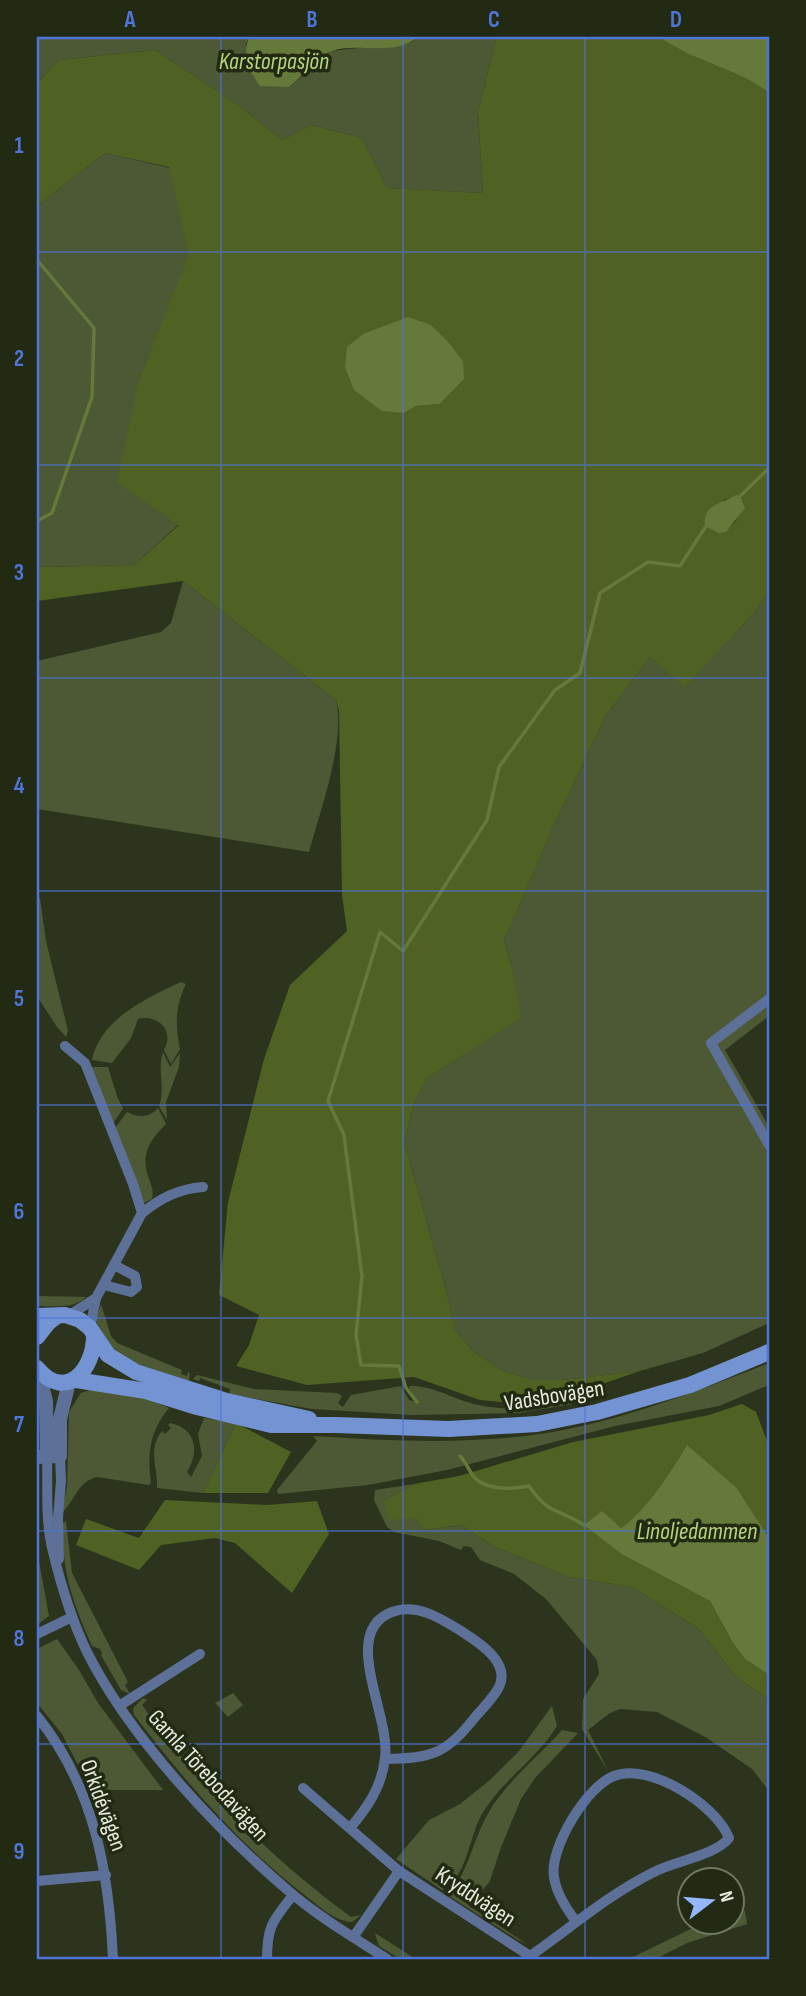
<svg xmlns="http://www.w3.org/2000/svg" width="806" height="1996" viewBox="0 0 806 1996" font-family="'Sofia Sans Condensed',sans-serif">
	<rect width="100%" height="100%" fill="#2c341d"/>
	<g fill="#4d5934">
		<polygon points="37,37 249,37 246,45 289,87 331,51 412,42 418,37 483,37 496,39 478,112 483,193 387,188 362,138 311,125 282,140 238,105 155,50 59,60 37,83"/>
		<polygon points="105,153 170,168 190,254 138,382 179,524 134,565 37,567 37,206"/>
		<path d="M183,581l153,119c10,41 -16,111 -27,152l-272,-43v-148l124,-29 10,-9z"/>
		<polygon points="769,590 769,1016 725,1050 769,1127 769,1323 703,1353 640,1371 563,1380 534,1380 505,1372 474,1352 455,1330 448,1297 404,1142 415,1101 426,1079 520,1018 513,970 504,941 554,825 605,717 650,657 685,686 756,611"/>
		<polygon points="38,898 40,898 46,941 68,1031 66,1037 57,1027 37,996"/>
		<path d="M181,982l5,2c-11,23 -11,40 -6,65l-9,15 -7,-14c11,-19 -6,-36 -26,-31l-7,19 -19,25 -20,-3c8,-41 55,-62 89,-78z"/>
		<path d="M163,1052l7,15 10,-14 -1,14 -13,35 1,18 -8,-14c7,-18 -2,-36 4,-54z"/>
		<polygon points="91,1067 108,1067 117,1096 123,1109 113,1123"/>
		<path d="M158,1108l8,16c-16,16 -25,29 -18,52 3,8 6,14 4,23l-8,4 -29,-75 12,-16c11,6 22,6 31,-4z"/>
		<path d="M37,1296l49,1c-12,12 -33,9 -49,9z"/>
		<polygon points="101,1304 111,1336 117,1343 182,1370 181,1374 187,1376 188,1372 190,1373 189,1382 145,1368 124,1357 114,1351 97,1323 96,1319"/>
		<path d="M769,1363v22l-50,21 -104,20 -168,44 -79,15 -90,9 -1,-4 40,-49 -4,-5c78,5 156,9 234,-3 76,-13 151,-42 222,-70z"/>
		<path d="M197,1375l57,14 83,4 5,3 -4,7 5,4 8,-12 50,-9 8,14 8,2 -8,-14 1,-2c24,-1 46,15 69,19 31,7 63,2 93,-3l1,2 -54,9 -107,2 -100,-6 -83,-15 1,-5 -30,-11 -1,3 -6,-2z"/>
		<path d="M93,1389l46,6 30,13c-19,23 -22,45 -18,74l-2,3 -52,-8c-20,5 -21,22 -35,36l5,-26 2,-75 12,-19z"/>
		<path d="M204,1418l32,5 -33,70 -46,-5c1,-21 -10,-38 5,-57l3,3 6,-6 -3,-3 2,-2c26,5 30,29 17,49l4,5 11,-21 -4,-22z"/>
		<polygon points="414,1484 383,1501 415,1518 424,1530 461,1525 495,1547 569,1577 632,1587 699,1629 737,1678 769,1699 769,1791 752,1769 707,1738 657,1712 620,1709 610,1713 588,1730 608,1771 582,1729 583,1699 599,1674 597,1660 546,1599 514,1574 480,1560 471,1547 464,1546 461,1550 439,1541 394,1532 387,1527 374,1500 375,1490"/>
		<path d="M66,1521l6,52 56,109 -3,3 5,9 -9,-4 -20,-35 1,-2 -2,-4 -8,-3c-19,-43 -31,-76 -29,-123z"/>
		<polygon points="37,1551 49,1616 37,1625"/>
		<polygon points="57,1639 79,1670 98,1703 163,1790 91,1790 62,1734 37,1703 37,1649"/>
		<polygon points="233,1693 243,1705 228,1717 215,1703"/>
		<path d="M143,1698l4,2 -5,5c57,81 129,154 209,212l10,-2 -9,7c-18,-1 -33,-16 -46,-26 -67,-51 -121,-115 -172,-181l-1,-7z"/>
		<path d="M552,1706l5,20c-20,33 -55,54 -75,88 -14,25 -14,62 -40,76l-46,-31 33,-39 31,-16 30,-24 29,-29z"/>
		<path d="M562,1730l16,3 -43,45 -14,21 -21,51 -10,31 -21,25 58,38 -9,-4 -69,-44c20,-26 24,-57 40,-84 17,-30 50,-56 73,-82z"/>
		<polygon points="745,1911 747,1924 687,1943 655,1959 629,1959 703,1923 732,1923 733,1914"/>
		<polygon points="375,1933 411,1956 416,1959 400,1959 379,1946"/>
	</g>
	<g fill="#4f6223" fill-rule="evenodd">
		<path d="M510,37h148l42,22 35,13 24,13 10,8v497l-13,21 -71,76 -35,-30 -45,60 -51,108 -50,116 9,29 8,48 -95,61 -11,22 -11,41 44,155 7,33 19,22 31,20 29,8h29l77,-9 -73,25 -46,8 -41,-4 -66,-23 -107,8 -71,-19 13,-21 10,-30 -40,-20 9,-93 36,-143 26,-74 57,-54 -5,-36 -3,-184 -3,-11 -153,-119 -146,20v-34l97,-2 45,-40 -62,-42 21,-101 51,-128 -20,-87 -64,-14 -68,53v-123l22,-23 96,-10 83,55 44,35 29,-15 51,13 25,50 96,5 -5,-81 18,-73zM431,325l32,36 -12,31 -11,12 -24,2 -12,7zM734,497l9,5 -7,19 -7,7 -6,-28z"/>
		<path d="M742,1404l14,8 13,34v92l-32,-50 -50,-42c-15,26 -41,65 -66,82l2,27 87,46 24,44 11,14 24,16v24l-32,-21 -38,-49 -67,-42 -63,-10 -74,-30 -34,-22 -37,5 -9,-12 -26,2 -6,-19 31,-17 45,-8 114,-34 136,-27z"/>
		<polygon points="236,1423 291,1452 268,1493 203,1493"/>
		<polygon points="165,1500 267,1505 317,1501 329,1534 292,1593 235,1543 215,1538 161,1545 139,1570 76,1545 86,1519 139,1538"/>
	</g>
	<g fill="#65793b">
		<path d="M249,37h169c-24,20 -60,5 -86,14 -12,4 -32,27 -43,36l-29,-1c-12,-18 -18,-28 -11,-49z"/>
		<path d="M658,37h111v56c-19,-16 -43,-23 -66,-33 -16,-6 -30,-15 -45,-23z"/>
		<polygon points="408,317 431,325 449,343 463,361 464,379 440,404 416,406 404,413 382,411 354,390 345,367 347,347 363,334"/>
		<path d="M736,495l4,1 5,12 -19,24 -7,1 -14,-7c-3,-22 17,-22 31,-31z"/>
		<path d="M687,1445l50,43 32,50v137l-24,-16 -11,-14 -24,-44 -87,-46 -39,-30 18,-14 19,17c24,-16 51,-57 66,-83z"/>
	</g>
	<g fill="none" stroke-linecap="round" stroke-linejoin="round">
		<g stroke="#65793b" stroke-width="3.5">
			<polyline points="37,260 94,328 92,397 52,513 37,521"/>
			<polyline points="738,498 769,468"/>
			<polyline points="417,1402 406,1388 399,1366 361,1365 356,1335 362,1276 344,1135 328,1101 380,932 403,951 487,820 499,767 555,690 580,673 600,593 648,562 680,566 708,523"/>
			<path d="M460,1456c7,7 10,18 17,24 15,11 36,9 52,6 20,29 28,22 55,39"/>
		</g>
		<g stroke="#5c7098" stroke-width="10">
			<polyline points="769,999 711,1043 769,1145"/>
			<polyline points="65,1046 85,1063 133,1184 142,1213 96,1298 90,1328"/>
			<path d="M142,1213c19,-15 36,-24 61,-26"/>
			<polyline points="104,1285 131,1292 137,1287 135,1276 114,1265"/>
			<polyline points="68,1316 96,1298"/>
			<path d="M47,1457c1,31 -2,64 6,95 8,33 19,69 34,100 43,86 131,179 204,241 29,25 64,45 96,66"/>
			<polyline points="59,1559 58,1518 61,1481 60,1456"/>
			<polyline points="37,1634 72,1617"/>
			<polyline points="119,1706 200,1654"/>
			<path d="M37,1716c57,71 72,155 76,243"/>
			<path d="M303,1788l96,83 131,85c43,-30 79,-62 126,-85 20,-10 60,-16 73,-33 -13,-33 -79,-76 -115,-62 -27,10 -65,72 -60,101 2,16 12,31 21,43"/>
			<path d="M350,1828c18,-21 32,-42 35,-70 6,-43 -46,-126 7,-146 25,-9 48,6 69,19 17,11 50,31 38,56 -5,10 -15,20 -23,29 -30,38 -43,42 -91,43"/>
			<polyline points="37,1881 106,1875"/>
			<polyline points="354,1936 399,1871"/>
			<path d="M267,1959c0,-34 6,-38 26,-64"/>
		</g>
		<g stroke="#5c7098" stroke-width="14">
			<polyline points="38,1370 46,1401 47,1457"/>
			<polyline points="37,1457 60,1456 60,1419 69,1382"/>
		</g>
		<g stroke="#7393d3" stroke-width="16">
			<polyline points="37,1316 65,1315 80,1320 90,1328 108,1355 136,1372 227,1401 309,1419"/>
			<polyline points="37,1337 48,1323 57,1316"/>
			<path d="M37,1368c29,35 57,1 57,-32"/>
			<polyline points="76,1380 146,1391 197,1407 271,1425 336,1425 449,1429 537,1424 597,1412 690,1385 769,1352"/>
		</g>
	</g>
	<path fill="none" stroke="#4f75d9" stroke-width="2" stroke-opacity="0.55" d="M221,37v1922M403,37v1922M585,37v1922M37,252h732M37,465h732M37,678h732M37,891h732M37,1105h732M37,1318h732M37,1531h732M37,1744h732"/>
	<g text-anchor="middle" stroke-width="7" stroke-linejoin="round" paint-order="stroke">
		<g font-size="23" fill="#e5eadc" stroke="#222a13">
			<text transform="translate(554 1395) rotate(-9)" y="8">Vadsbovägen</text>
			<text transform="translate(209 1775) rotate(48)" y="8">Gamla Törebodavägen</text>
			<text transform="translate(104 1805) rotate(70)" y="8">Orkidévägen</text>
			<text transform="translate(476 1896) rotate(33)" y="8">Kryddvägen</text>
		</g>
		<g font-size="24" font-style="italic" fill="#b7d57b" stroke="#222a13">
			<text x="274" y="69">Karstorpasjön</text>
			<text x="697" y="1539">Linoljedammen</text>
		</g>
	</g>
	<rect width="806" height="1996" fill="none" stroke="#222a13" stroke-width="77"/>
	<g transform="translate(711 1901) rotate(74)"><circle r="33" fill="#222a13" stroke="#707763" stroke-width="2"/>
	<path d="M0-5L12 26L0 18L-12 26Z" fill="#94b7fd"/>
	<text y="-10" font-size="19" font-weight="bold" text-anchor="middle" fill="#e5eadc">N</text>
	</g>
	<rect x="38" y="38" width="730" height="1920" fill="none" stroke="#4f75d9" stroke-width="2.5"/>
	<g font-size="23" text-anchor="middle" font-weight="bold" fill="#4f75d9">
		<text x="130" y="27">A</text>
		<text x="312" y="27">B</text>
		<text x="494" y="27">C</text>
		<text x="676" y="27">D</text>
		<text x="19" y="153">1</text>
		<text x="19" y="366">2</text>
		<text x="19" y="580">3</text>
		<text x="19" y="793">4</text>
		<text x="19" y="1006">5</text>
		<text x="19" y="1219">6</text>
		<text x="19" y="1432">7</text>
		<text x="19" y="1646">8</text>
		<text x="19" y="1859">9</text>
	</g>
</svg>
